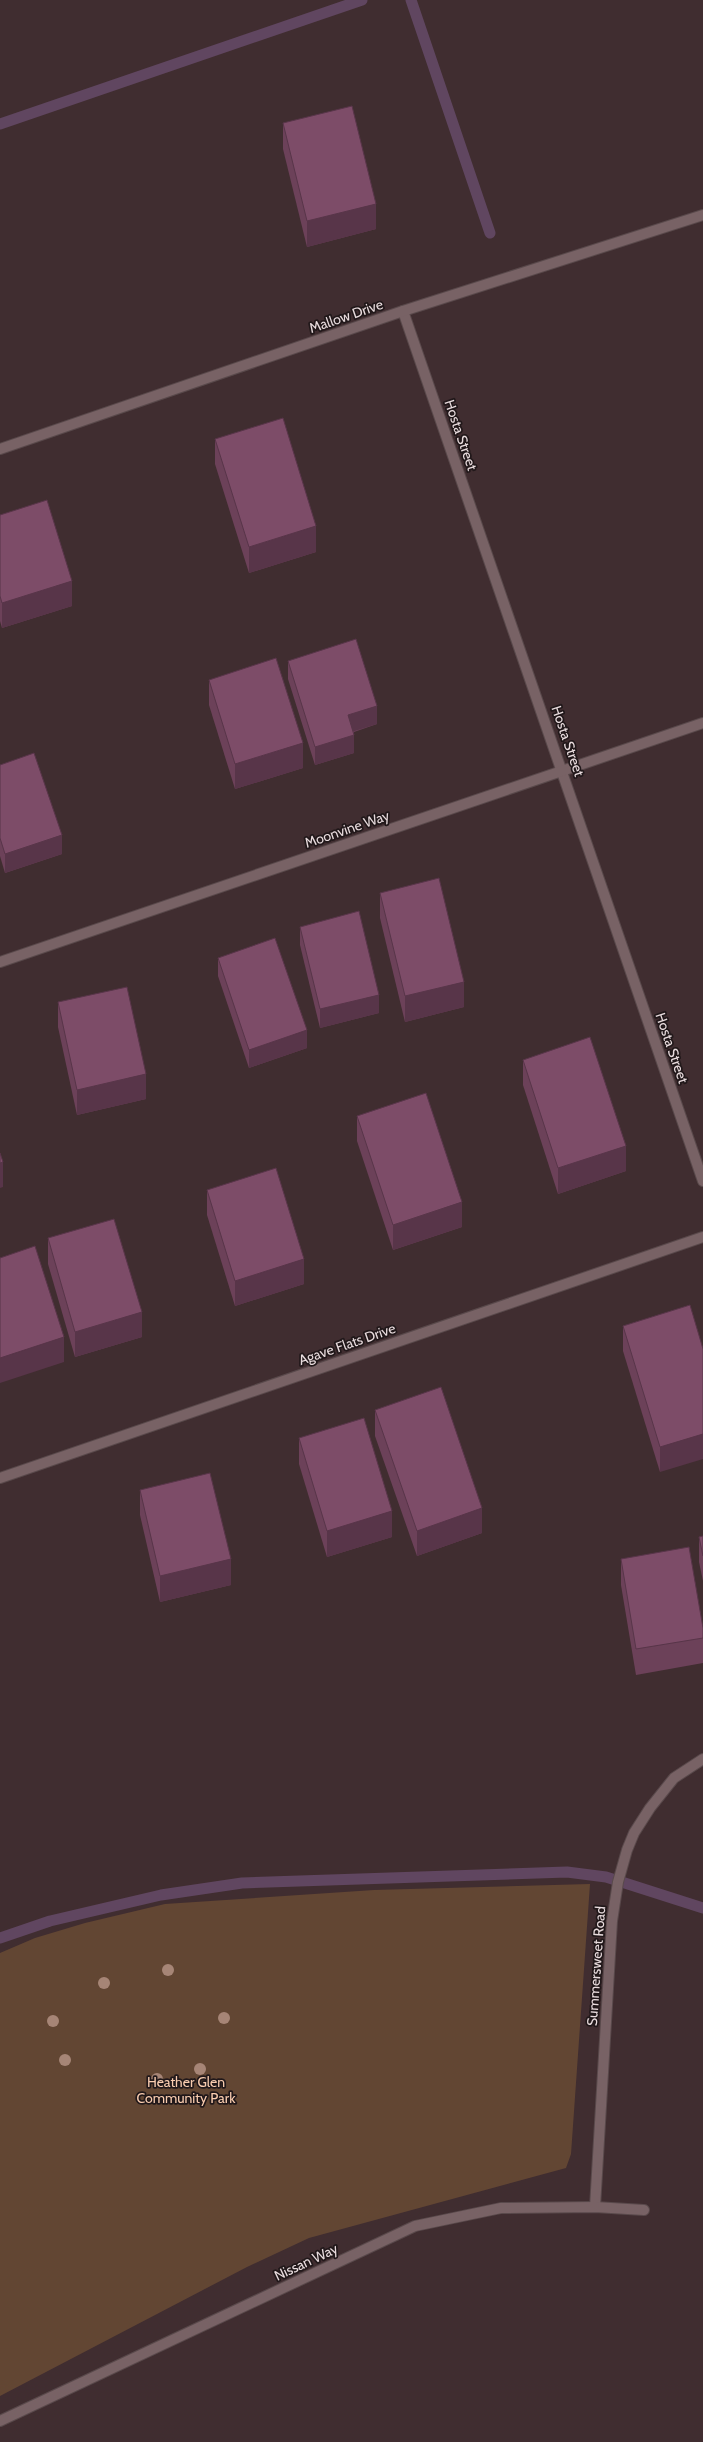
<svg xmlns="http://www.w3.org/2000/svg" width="703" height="2442" viewBox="0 0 703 2442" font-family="Cabin,sans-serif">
	<rect width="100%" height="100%" fill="#402d30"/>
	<polygon fill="#624633" points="590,1884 571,2154 566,2168 309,2238 247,2267 0,2396 0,1953 35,1938 85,1923 165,1904 374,1890"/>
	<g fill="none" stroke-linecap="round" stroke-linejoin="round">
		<g stroke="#604660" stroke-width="11">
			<polyline points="411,0 490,233"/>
			<polyline points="0,124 362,0"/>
			<polyline points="0,1938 50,1921 161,1895 242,1883 567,1872 606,1877 703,1908"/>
		</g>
		<g stroke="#59494b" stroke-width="12">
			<g id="minor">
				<polyline points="403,311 703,1181"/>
				<polyline points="0,449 403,311 703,215"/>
				<polyline points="0,962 703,723"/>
				<polyline points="0,1478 703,1237"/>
				<polyline points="595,2207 612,1921 618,1882 627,1850 634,1833 650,1808 674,1778 703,1759"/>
				<polyline points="0,2421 415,2226 501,2208 595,2207 644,2210"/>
			</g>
		</g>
		<use href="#minor" stroke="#786265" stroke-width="10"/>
	</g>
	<g fill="#a68576">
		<circle cx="168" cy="1970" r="6"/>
		<circle cx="104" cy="1983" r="6"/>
		<circle cx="224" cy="2018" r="6"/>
		<circle cx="53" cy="2021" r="6"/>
		<circle cx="65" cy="2060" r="6"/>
		<circle cx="200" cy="2069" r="6"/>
		<circle cx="157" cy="2079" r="6"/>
	</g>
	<g fill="#6c4159">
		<polygon points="283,123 376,229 307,247 283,149"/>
		<polygon points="215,439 316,552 249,573 215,464"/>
		<polygon points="0,515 72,606 2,628 0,621"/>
		<polygon points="288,661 377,724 354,732 354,753 315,765 288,679"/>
		<polygon points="209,680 303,768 235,789 209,705"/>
		<polygon points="0,765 62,854 5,873 0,856"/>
		<polygon points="380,893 464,1007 405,1022 380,918"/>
		<polygon points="300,927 379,1013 320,1028 300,945"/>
		<polygon points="218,958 307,1048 249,1068 218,976"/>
		<polygon points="58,1002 146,1099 77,1115 58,1027"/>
		<polygon points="523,1060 626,1171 558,1194 523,1085"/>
		<polygon points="357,1116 462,1227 393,1250 357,1141"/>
		<polygon points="207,1190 304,1284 235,1306 207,1215"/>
		<polygon points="48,1238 142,1337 75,1357 48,1264"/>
		<polygon points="690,1305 660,1472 623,1351 623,1326"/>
		<polygon points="375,1410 482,1533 417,1556 375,1436"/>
		<polygon points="299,1438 392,1537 327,1557 299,1464"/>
		<polygon points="140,1490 231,1585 160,1602 140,1515"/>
		<polygon points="703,1536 703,1581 699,1562 699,1537"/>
		<polygon points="621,1559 703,1628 703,1663 636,1675 621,1585"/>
	</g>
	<g fill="#583549">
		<polygon points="376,204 376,229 307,247 307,221"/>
		<polygon points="316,526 316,552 249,573 249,547"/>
		<polygon points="72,581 72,606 2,628 2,603"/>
		<polygon points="377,706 377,724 348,733 348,715"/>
		<polygon points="354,735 354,753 315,765 315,747"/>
		<polygon points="303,743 303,768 235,789 235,764"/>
		<polygon points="62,835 62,854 5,873 5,854"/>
		<polygon points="464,982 464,1007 405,1022 405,996"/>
		<polygon points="379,995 379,1013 320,1028 320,1009"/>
		<polygon points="307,1030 307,1048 249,1068 249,1050"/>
		<polygon points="146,1074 146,1099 77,1115 77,1090"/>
		<polygon points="626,1146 626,1171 558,1194 558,1168"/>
		<polygon points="3,1162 3,1187 0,1188 0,1163"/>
		<polygon points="462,1202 462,1227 393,1250 393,1225"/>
		<polygon points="304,1259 304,1284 235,1306 235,1281"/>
		<polygon points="142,1312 142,1337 75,1357 75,1332"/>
		<polygon points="64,1337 64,1362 0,1383 0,1358"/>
		<polygon points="703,1434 703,1459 660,1472 660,1447"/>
		<polygon points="482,1508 482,1533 417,1556 417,1531"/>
		<polygon points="392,1511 392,1537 327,1557 327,1531"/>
		<polygon points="231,1559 231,1585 160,1602 160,1576"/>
	</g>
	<g fill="#7d4c68" stroke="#583549">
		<polygon points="352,106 376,204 307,221 283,123"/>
		<polygon points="283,418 316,526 249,547 215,439"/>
		<polygon points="47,500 72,581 2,603 0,596 0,515"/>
		<polygon points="356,639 377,706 348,715 354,735 315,747 288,661"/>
		<polygon points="276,658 303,743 235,764 209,680"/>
		<polygon points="34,753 62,835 5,854 0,838 0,765"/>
		<polygon points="439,878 464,982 405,996 380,893"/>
		<polygon points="359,911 379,995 320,1009 300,927"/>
		<polygon points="275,938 307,1030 249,1050 218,958"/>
		<polygon points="127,987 146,1074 77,1090 58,1002"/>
		<polygon points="590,1037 626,1146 558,1168 523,1060"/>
		<polygon points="426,1093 462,1202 393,1225 357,1116"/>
		<polygon points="0,1153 3,1162 0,1163"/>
		<polygon points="276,1168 304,1259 235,1281 207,1190"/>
		<polygon points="114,1219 142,1312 75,1332 48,1238"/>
		<polygon points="35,1246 64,1337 0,1358 0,1258"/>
		<polygon points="690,1305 703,1349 703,1434 660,1447 623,1326"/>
		<polygon points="441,1387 482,1508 417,1531 375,1410"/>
		<polygon points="364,1418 392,1511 327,1531 299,1438"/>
		<polygon points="210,1473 231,1559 160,1576 140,1490"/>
		<polygon points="703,1536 703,1556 699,1537"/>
		<polygon points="689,1547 703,1628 703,1638 636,1649 621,1559"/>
	</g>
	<g text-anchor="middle" stroke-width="3.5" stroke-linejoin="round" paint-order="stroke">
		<g font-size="14" fill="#e9dcde" stroke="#21181a">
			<text transform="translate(346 316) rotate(-19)" y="5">Mallow Drive</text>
			<text transform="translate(461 435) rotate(71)" y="5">Hosta Street</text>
			<text transform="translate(568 741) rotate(71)" y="5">Hosta Street</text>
			<text transform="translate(347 829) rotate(-19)" y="5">Moonvine Way</text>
			<text transform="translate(672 1048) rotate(71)" y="5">Hosta Street</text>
			<text transform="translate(347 1344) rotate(-19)" y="5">Agave Flats Drive</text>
			<text transform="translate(596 1966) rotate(-86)" y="5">Summersweet Road</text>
			<text transform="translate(306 2262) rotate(-25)" y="5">Nissan Way</text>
		</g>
		<g font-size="14" fill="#facdb0" stroke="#21181a">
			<text x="186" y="2087">Heather Glen<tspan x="186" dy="16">Community Park</tspan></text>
		</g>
	</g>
</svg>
